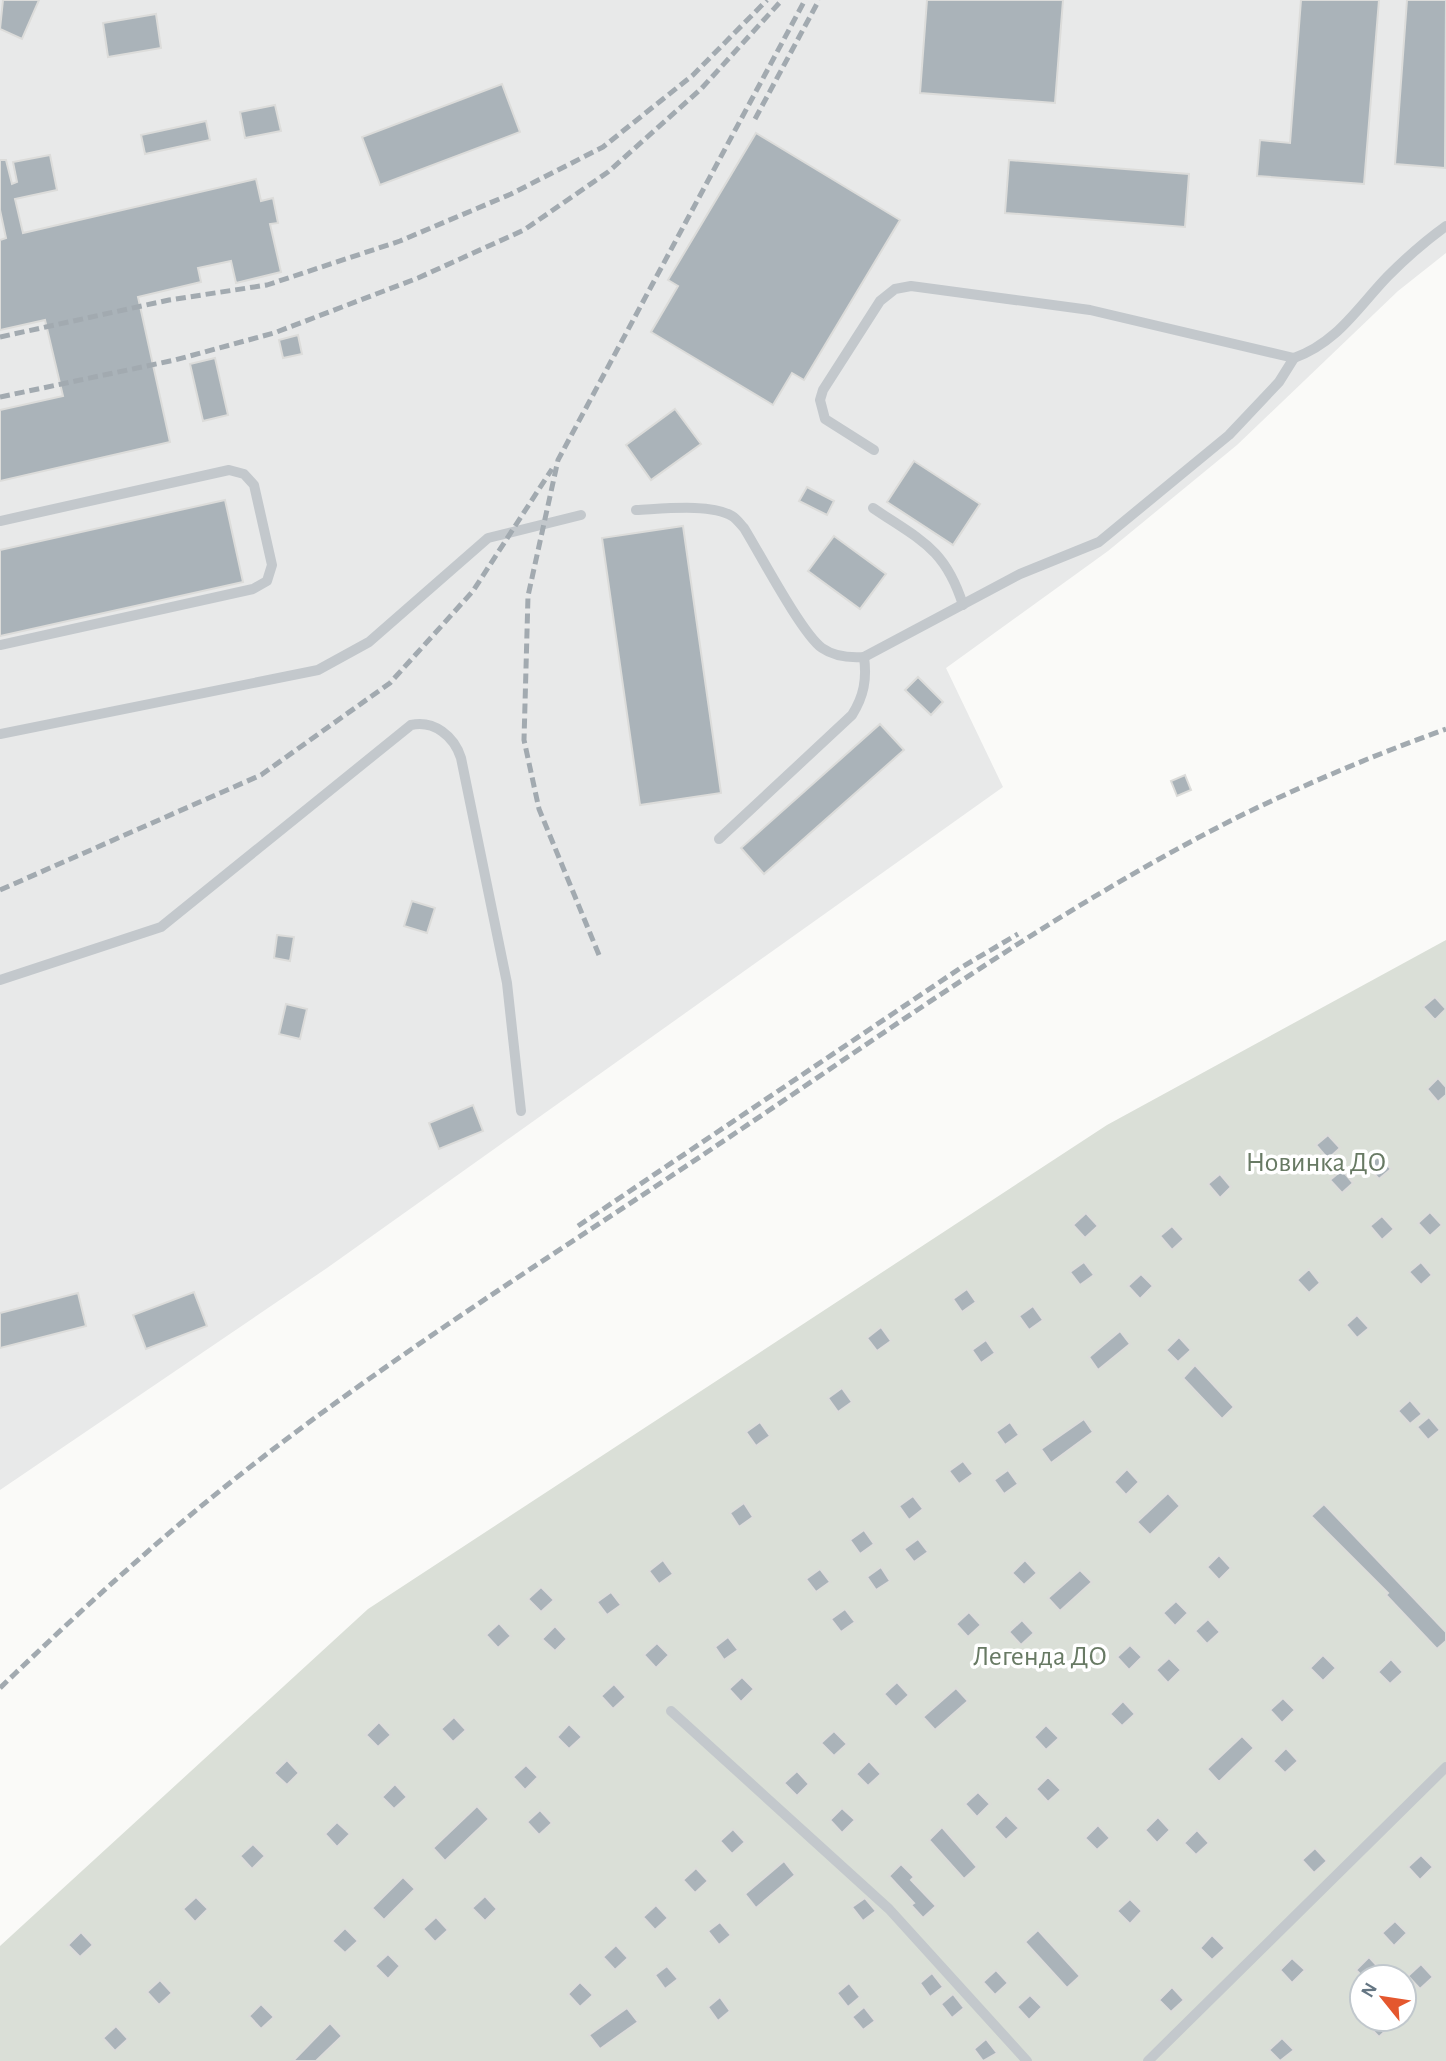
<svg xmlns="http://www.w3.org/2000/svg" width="1446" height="2061" viewBox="0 0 1446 2061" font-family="'Alegreya Sans',sans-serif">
	<rect width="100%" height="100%" fill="#fafaf8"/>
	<polygon fill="#e8e9e9" points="0,0 1446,0 1446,253 1398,291 1237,445 1108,551 946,668 1003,787 327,1268 0,1490"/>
	<path fill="#dadfd7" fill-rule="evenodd" d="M1446,940v1121h-1446v-115l368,-337 739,-484zM1362,1977h42v42h-42z"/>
	<g fill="#aab3b9" stroke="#dcdcda" stroke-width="2">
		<polygon points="3,0 39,0 22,39 0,29"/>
		<polygon points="927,0 1063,0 1055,103 920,93"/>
		<polygon points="1301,0 1379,0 1364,184 1257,176 1260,140 1290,143"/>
		<polygon points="1407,0 1446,0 1445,168 1395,164"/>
		<polygon points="156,14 161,48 108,57 103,23"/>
		<polygon points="502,84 520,132 380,185 362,137"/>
		<polygon points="275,105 281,131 245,138 240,112"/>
		<polygon points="206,121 210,140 145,154 141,135"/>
		<polygon points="756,133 900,220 804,380 792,373 773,405 651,332 678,286 668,280"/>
		<polygon points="50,155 57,190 15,199 23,233 256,179 261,201 273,198 278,223 270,224 281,272 236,283 231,261 198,268 201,282 138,297 170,442 0,481 0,410 63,396 45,320 0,330 0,240 6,238 0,210 0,160 6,160 12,184 17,182 13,162"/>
		<polygon points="1009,160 1189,174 1185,227 1005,213"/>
		<polygon points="298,335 302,354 283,358 279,340"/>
		<polygon points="215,358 228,415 203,421 190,364"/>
		<polygon points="675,409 701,444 651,480 626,445"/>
		<polygon points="914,461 980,504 953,545 887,502"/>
		<polygon points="807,487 834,501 827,515 799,501"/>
		<polygon points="225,500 243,582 0,636 0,550"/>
		<polygon points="683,526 721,793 640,805 602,538"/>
		<polygon points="834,536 886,574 860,609 808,571"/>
		<polygon points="918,677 943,702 931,715 905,690"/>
		<polygon points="880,724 904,750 764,874 741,848"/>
		<polygon points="1185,775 1191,790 1177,796 1171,781"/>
		<polygon points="412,901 435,908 427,933 404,926"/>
		<polygon points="277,935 294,937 290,961 274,958"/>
		<polygon points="1435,997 1446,1009 1435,1020 1423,1007"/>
		<polygon points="286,1004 307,1009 300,1039 279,1034"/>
		<polygon points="1438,1078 1446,1087 1446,1095 1438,1102 1427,1089"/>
		<polygon points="473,1105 483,1131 439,1149 429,1123"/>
		<polygon points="1328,1135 1340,1148 1328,1159 1316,1145"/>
		<polygon points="1379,1156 1391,1169 1379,1179 1367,1166"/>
		<polygon points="1342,1170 1353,1183 1342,1193 1330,1180"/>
		<polygon points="1220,1174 1231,1187 1220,1198 1208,1184"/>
		<polygon points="1430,1212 1442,1225 1430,1236 1418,1223"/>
		<polygon points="1086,1213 1098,1226 1085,1238 1073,1225"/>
		<polygon points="1382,1216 1394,1229 1382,1240 1370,1226"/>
		<polygon points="1172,1226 1184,1239 1172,1250 1160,1236"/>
		<polygon points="1084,1262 1094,1275 1080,1285 1070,1272"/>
		<polygon points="1421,1262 1432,1275 1421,1285 1409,1272"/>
		<polygon points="1309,1269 1320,1283 1309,1293 1297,1280"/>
		<polygon points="1141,1274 1153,1286 1140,1299 1128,1286"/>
		<polygon points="967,1289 976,1302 962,1312 953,1299"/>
		<polygon points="194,1292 207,1326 146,1349 133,1315"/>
		<polygon points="78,1293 86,1326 0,1348 0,1313"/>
		<polygon points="1033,1306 1043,1320 1029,1330 1019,1316"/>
		<polygon points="1357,1315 1369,1328 1357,1338 1346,1325"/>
		<polygon points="881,1327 891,1341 877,1351 867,1338"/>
		<polygon points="1120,1331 1130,1344 1098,1370 1089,1357"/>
		<polygon points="1179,1337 1191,1350 1178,1362 1166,1350"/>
		<polygon points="986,1340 995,1353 981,1363 972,1350"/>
		<polygon points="1195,1365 1234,1407 1222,1419 1183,1378"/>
		<polygon points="842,1388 852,1402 838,1412 828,1398"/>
		<polygon points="1410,1400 1422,1414 1410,1424 1398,1411"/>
		<polygon points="1429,1417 1440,1430 1428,1440 1417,1427"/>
		<polygon points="1084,1419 1093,1432 1051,1463 1041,1449"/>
		<polygon points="760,1422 770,1436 756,1446 746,1432"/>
		<polygon points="1010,1422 1019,1435 1005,1445 996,1432"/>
		<polygon points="963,1461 973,1474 959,1484 949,1471"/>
		<polygon points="1127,1469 1139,1482 1126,1495 1114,1482"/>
		<polygon points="1008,1470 1018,1484 1004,1494 994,1480"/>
		<polygon points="1168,1493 1180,1506 1150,1535 1137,1522"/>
		<polygon points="913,1496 923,1509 909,1520 899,1506"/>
		<polygon points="744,1503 753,1517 739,1527 730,1513"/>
		<polygon points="1324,1504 1446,1632 1446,1641 1437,1649 1386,1595 1388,1593 1311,1516"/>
		<polygon points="864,1530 874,1544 860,1554 850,1540"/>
		<polygon points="918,1539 928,1552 914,1562 904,1549"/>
		<polygon points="1219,1555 1231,1568 1219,1580 1207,1567"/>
		<polygon points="663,1560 673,1574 659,1584 649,1571"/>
		<polygon points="1025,1560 1037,1573 1024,1585 1012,1573"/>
		<polygon points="881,1567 890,1581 876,1590 867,1577"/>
		<polygon points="820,1569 830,1582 816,1592 806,1579"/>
		<polygon points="1080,1570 1092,1582 1060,1611 1048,1598"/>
		<polygon points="541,1587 554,1600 541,1612 528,1599"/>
		<polygon points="611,1592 621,1605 607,1615 597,1602"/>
		<polygon points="1176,1601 1188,1613 1175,1626 1163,1613"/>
		<polygon points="845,1609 855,1622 841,1632 831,1619"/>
		<polygon points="969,1612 981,1625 968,1637 956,1624"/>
		<polygon points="1208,1619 1220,1632 1207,1644 1195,1631"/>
		<polygon points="1022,1620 1034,1633 1021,1645 1009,1632"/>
		<polygon points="499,1623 511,1636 498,1648 486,1635"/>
		<polygon points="555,1626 567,1639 555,1651 542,1639"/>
		<polygon points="728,1637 738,1650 724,1660 715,1647"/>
		<polygon points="657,1643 669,1655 656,1668 644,1655"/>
		<polygon points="1130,1645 1142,1657 1129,1670 1117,1657"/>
		<polygon points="1323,1655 1336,1668 1323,1681 1310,1668"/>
		<polygon points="1169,1658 1181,1670 1168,1683 1156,1670"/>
		<polygon points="1391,1659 1403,1672 1390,1684 1378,1672"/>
		<polygon points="742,1677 754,1689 741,1702 729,1689"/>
		<polygon points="897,1682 909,1695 896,1707 884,1694"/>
		<polygon points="614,1684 626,1697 613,1709 601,1696"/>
		<polygon points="956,1688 968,1701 935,1730 923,1717"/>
		<polygon points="1283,1698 1295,1710 1282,1723 1270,1710"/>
		<polygon points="1123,1701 1135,1714 1122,1726 1110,1714"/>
		<polygon points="454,1717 466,1730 453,1742 441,1729"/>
		<polygon points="379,1722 391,1735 378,1747 366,1735"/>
		<polygon points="569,1724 582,1737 569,1749 557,1737"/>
		<polygon points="1046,1725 1059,1738 1046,1750 1034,1737"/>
		<polygon points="834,1731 847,1744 834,1756 821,1743"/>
		<polygon points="1242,1736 1254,1748 1219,1782 1207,1769"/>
		<polygon points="1286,1748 1298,1761 1285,1773 1273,1761"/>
		<polygon points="287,1760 299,1773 287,1785 274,1773"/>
		<polygon points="869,1761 881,1774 868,1786 856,1774"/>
		<polygon points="526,1765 538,1777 525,1790 513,1777"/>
		<polygon points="797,1771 809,1784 797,1796 784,1783"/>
		<polygon points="1048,1777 1061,1790 1048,1802 1036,1789"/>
		<polygon points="395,1784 407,1797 394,1809 382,1797"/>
		<polygon points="978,1792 990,1804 977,1817 965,1804"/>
		<polygon points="477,1806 489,1819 445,1861 433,1848"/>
		<polygon points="842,1808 855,1820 842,1833 830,1820"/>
		<polygon points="540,1810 552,1823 539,1835 527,1822"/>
		<polygon points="1006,1815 1019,1828 1006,1840 994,1827"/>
		<polygon points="1158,1817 1170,1830 1157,1843 1145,1830"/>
		<polygon points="337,1822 350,1834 337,1847 325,1834"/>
		<polygon points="1098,1825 1110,1838 1097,1850 1085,1838"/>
		<polygon points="942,1827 977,1867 964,1879 929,1840"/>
		<polygon points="733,1829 745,1842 732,1854 720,1841"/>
		<polygon points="1197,1830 1209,1843 1196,1855 1184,1843"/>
		<polygon points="253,1844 265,1856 252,1869 240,1856"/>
		<polygon points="1315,1848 1327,1861 1314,1873 1302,1860"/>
		<polygon points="1421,1855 1433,1867 1420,1880 1408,1867"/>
		<polygon points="784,1861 795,1875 756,1908 745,1894"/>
		<polygon points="901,1864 914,1877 911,1880 936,1906 923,1918 911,1905 914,1903 889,1876"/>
		<polygon points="696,1868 708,1881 695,1893 683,1880"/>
		<polygon points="403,1877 415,1889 384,1920 372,1908"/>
		<polygon points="485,1896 497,1909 485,1921 472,1908"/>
		<polygon points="196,1897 208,1909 195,1922 183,1909"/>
		<polygon points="865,1898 876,1911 863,1921 852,1907"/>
		<polygon points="1130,1899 1142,1911 1130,1924 1117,1911"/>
		<polygon points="656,1905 668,1918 655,1930 643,1917"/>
		<polygon points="436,1917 448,1930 435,1942 423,1929"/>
		<polygon points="1395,1921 1407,1933 1394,1946 1382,1933"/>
		<polygon points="720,1922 731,1935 719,1945 708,1931"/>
		<polygon points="345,1928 358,1941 345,1953 332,1941"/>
		<polygon points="1038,1930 1080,1976 1067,1988 1025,1942"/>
		<polygon points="81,1932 93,1945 80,1957 68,1945"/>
		<polygon points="1212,1935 1225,1948 1212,1960 1200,1948"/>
		<polygon points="616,1945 628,1958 615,1970 603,1957"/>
		<polygon points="388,1954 400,1966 388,1979 375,1966"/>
		<polygon points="1369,1957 1381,1970 1374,1977 1363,1977 1356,1970"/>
		<polygon points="1292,1958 1305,1970 1292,1983 1280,1970"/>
		<polygon points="1421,1964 1433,1977 1420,1989 1408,1976"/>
		<polygon points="667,1966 678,1979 665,1989 655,1975"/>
		<polygon points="996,1970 1008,1983 995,1995 983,1982"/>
		<polygon points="932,1973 943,1987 930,1997 920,1983"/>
		<polygon points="160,1980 172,1993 159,2005 147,1992"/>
		<polygon points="580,1982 593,1995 580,2007 568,1994"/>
		<polygon points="849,1983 860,1997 848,2007 837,1993"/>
		<polygon points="1172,1987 1184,2000 1171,2012 1159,2000"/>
		<polygon points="953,1994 964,2008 952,2018 941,2004"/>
		<polygon points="1030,1995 1042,2007 1029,2020 1017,2007"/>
		<polygon points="720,1997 730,2011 718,2021 708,2007"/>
		<polygon points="261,2004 274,2017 261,2029 249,2016"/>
		<polygon points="864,2007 875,2021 863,2030 852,2017"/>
		<polygon points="627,2008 638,2022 600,2049 589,2035"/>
		<polygon points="1362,2019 1398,2019 1379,2037"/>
		<polygon points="330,2023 342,2036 316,2061 293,2061"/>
		<polygon points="116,2026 128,2039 115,2051 103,2038"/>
		<polygon points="1282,2038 1294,2050 1280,2061 1269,2050"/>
		<polygon points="986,2039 997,2053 983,2061 974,2049"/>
	</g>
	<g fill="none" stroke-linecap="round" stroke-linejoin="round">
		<g stroke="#c3c8cc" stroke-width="10">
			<path d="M874,450l-49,-31 -5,-19 3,-10 57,-89 15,-12 16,-3 179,24 204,48c43,-15 64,-51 94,-82 18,-18 37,-35 58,-50"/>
			<path d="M873,508c47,32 72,40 90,97"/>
			<path d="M636,510c25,-1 75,-7 96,6 5,3 9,9 12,12 16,26 58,106 78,120 13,9 28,10 42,9l156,-83 79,-32 130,-107 50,-53 15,-24"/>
			<polyline points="0,521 229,470 244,474 254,485 272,565 267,581 253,589 0,645"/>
			<polyline points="0,734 318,670 369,642 488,538 581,515"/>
			<path d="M719,839l133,-124c12,-19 15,-36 12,-58"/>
			<path d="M0,980l161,-53 250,-202c23,-5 43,11 50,33l46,225 14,128"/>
			<polyline points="671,1711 889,1909 1027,2061"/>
			<polyline points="1148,2061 1446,1767"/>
		</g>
		<g stroke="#a2aab0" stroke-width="5" stroke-dasharray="10 5" stroke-linecap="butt">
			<polyline points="755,119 819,0"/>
			<polyline points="0,337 169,300 267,285 400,241 511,194 603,147 693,75 767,0"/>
			<polyline points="0,397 175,360 274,333 418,278 524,230 608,172 701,89 782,0"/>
			<polyline points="0,890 261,775 390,683 473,591 552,469"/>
			<polyline points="599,955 539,809 524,740 528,596 558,460 805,0"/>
			<polyline points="578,1226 962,967 1018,934"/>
			<path d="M0,1688c84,-81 170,-160 263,-231 148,-114 308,-213 462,-317 169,-113 337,-235 519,-326 66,-32 133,-60 202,-85"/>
		</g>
	</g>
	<g text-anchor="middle" stroke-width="7" stroke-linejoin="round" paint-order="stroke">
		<g font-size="28" fill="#687a64" stroke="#fff">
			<text x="1316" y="1171">Новинка ДО</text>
			<text x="1040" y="1665">Легенда ДО</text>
		</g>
	</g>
	<g transform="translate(1383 1998) rotate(300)"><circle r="33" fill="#ffffff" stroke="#c1c8cd" stroke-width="2"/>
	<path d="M0-5L12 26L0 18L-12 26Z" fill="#e4572e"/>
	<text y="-10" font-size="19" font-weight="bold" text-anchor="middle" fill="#657683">N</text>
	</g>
</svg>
